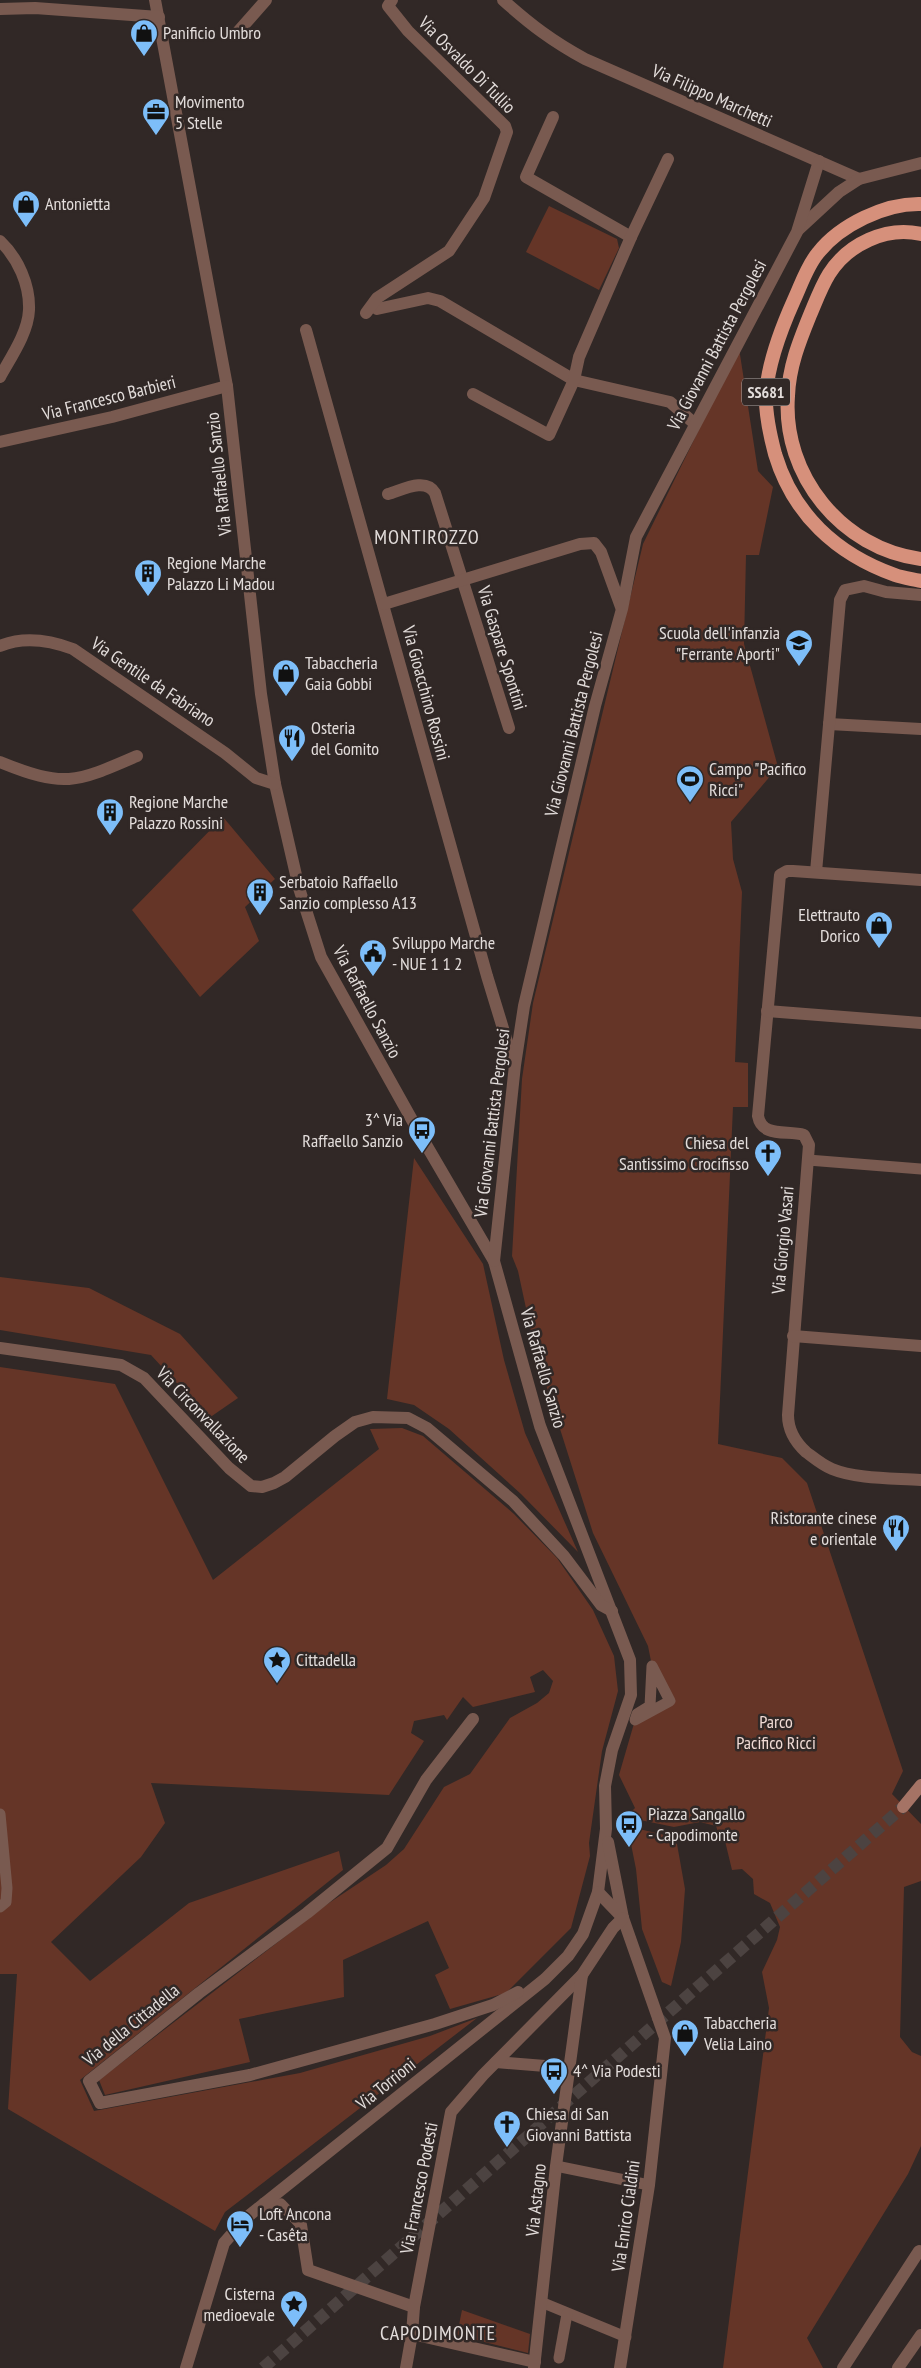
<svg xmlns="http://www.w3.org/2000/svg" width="921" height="2368" viewBox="0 0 921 2368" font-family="'PT Sans Narrow',sans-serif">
	<rect width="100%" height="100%" fill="#312826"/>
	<g fill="#653527">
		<polygon points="549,206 617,239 619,248 599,290 526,252"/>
		<polygon points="739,348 758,471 773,487 759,555 746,555 744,644 778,767 731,822 733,859 742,892 735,1062 748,1063 748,1107 733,1107 718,1444 782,1458 807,1483 903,1771 892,1794 921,1824 921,1881 904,1887 900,2037 912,2052 921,2056 921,2146 908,2174 807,2338 823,2368 723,2368 769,2008 762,1972 777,1940 780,1927 770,1903 754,1894 753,1879 742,1869 732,1870 725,1841 721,1841 716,1826 700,1822 674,1827 640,1820 630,1822 627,1816 635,1808 619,1775 635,1720 670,1701 652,1666 648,1646 593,1533 535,1350 518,1271 512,1256 522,1079 533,1003 643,544"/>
		<polygon points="223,817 275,879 245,907 259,941 200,997 132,910"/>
		<polygon points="414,1158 483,1264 504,1360 525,1433 578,1552 521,1494 449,1429 414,1405 387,1399"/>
		<polygon points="0,1277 89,1288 180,1334 238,1398 209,1418 151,1355 0,1330"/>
		<polygon points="0,1367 115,1384 213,1580 379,1449 370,1429 402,1428 423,1436 514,1514 557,1558 593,1610 614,1656 618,1691 602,1751 589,1843 590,1856 571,1928 506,1993 450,2009 435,1975 449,1968 428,1921 343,1960 344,1997 239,2019 250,2062 105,2095 99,2080 326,1905 386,1865 404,1849 444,1787 470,1774 510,1718 537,1703 549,1693 553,1681 543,1670 530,1677 535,1692 473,1707 463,1697 447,1720 444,1715 414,1721 411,1733 424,1741 389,1795 151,1783 165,1823 141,1857 51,1942 90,1981 189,1903 339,1851 343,1870 80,2080 94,2111 300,2073 430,2036 477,2018 225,2212 215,2231 8,2109 17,1974 0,1974"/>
		<polygon points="639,1829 669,1836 677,1844 685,1889 681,1942 671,1986 662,1982 642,1929 636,1869 629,1834"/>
		<polygon points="462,2310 530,2334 528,2353 457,2335"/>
	</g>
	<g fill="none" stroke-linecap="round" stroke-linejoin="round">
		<polyline stroke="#4c4341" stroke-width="12" stroke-dasharray="12 6" stroke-linecap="butt" points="263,2368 903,1807"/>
		<g stroke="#795a50" stroke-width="11">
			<polyline points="808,1160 921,1169"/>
			<polygon points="652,1666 670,1701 635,1720 637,1714 650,1706"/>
			<polyline points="0,1814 7,1888 6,1902 0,1907"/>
			<polyline points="556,2166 649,2185"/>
			<polyline points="264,2203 270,2211 281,2204 301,2225"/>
			<polyline points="541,2302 626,2337"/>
			<polyline points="559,2358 567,2314"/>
		</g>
		<g stroke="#795a50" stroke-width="12">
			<polyline points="155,0 227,386 261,694 275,784 299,888 321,957 421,1136 494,1261 540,1426 630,1660 631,1695 612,1750 605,1786 606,1829 598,1892 583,1934 568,1956 545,1979 246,2218 224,2243 186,2368"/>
			<path d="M503,0c28,25 49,41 82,59l274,120"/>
			<polyline points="0,9 35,8 159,17"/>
			<polyline points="236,34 266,0"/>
			<polyline points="553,117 526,177 631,237"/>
			<polyline points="799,229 839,192 859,179 921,163"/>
			<path d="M0,241c18,17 30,44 29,69 -1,23 -18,47 -29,67"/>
			<polyline points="377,309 428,298 440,301 574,380 670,402 695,424"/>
			<polyline points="366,313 377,298 449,251 484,198 507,132 505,126 408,31 388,6 392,0"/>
			<polyline points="306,330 487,976 513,1061"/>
			<polyline points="473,394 549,435 574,380 579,357 631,237 668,159"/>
			<polyline points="0,442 112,417 227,386"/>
			<path d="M388,494c14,-4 38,-17 47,-1l74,235"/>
			<polyline points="384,604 580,544 594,543 601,552 621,607"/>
			<path d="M0,646c24,-10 49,-6 73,3l152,104 31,25 19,6"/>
			<polyline points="829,724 921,729"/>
			<path d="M0,762c64,26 75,21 137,-6"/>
			<polyline points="816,872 840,600 845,590 864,586 886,592 921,595"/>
			<path d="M921,880l-128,-9h-6l-7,4 -22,241c4,22 29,14 46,19l5,10 -21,270c0,15 6,26 18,37 8,6 16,13 26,17 24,10 62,9 89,11"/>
			<polyline points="767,1011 921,1023"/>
			<polyline points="494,1261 515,1065 524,1006 595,706 622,609 636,537 797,232 819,161"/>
			<polyline points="793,1336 921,1346"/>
			<polyline points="0,1348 121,1365 144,1378 229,1468 251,1486 262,1487 274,1483 285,1477 335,1436 355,1422 373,1417 408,1418 427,1428 513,1501 564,1556 601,1605 612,1611"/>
			<polyline points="473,1719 426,1780 387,1848 307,1913 199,1993 89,2081 100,2103 250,2075 435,2024 493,2005 518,1992"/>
			<polyline points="608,1842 623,1918 665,2038 649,2185 620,2368"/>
			<polyline points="598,1892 623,1918"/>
			<polyline points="496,2062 570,2068"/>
			<polyline points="301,2225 308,2270 414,2307"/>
			<polyline points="412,2334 535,2362"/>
			<polyline points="406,2368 412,2334 414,2307 451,2112 483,2075 582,1975 613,1928 623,1918"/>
			<polyline points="534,2368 556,2166 582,1975"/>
			<polyline points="843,2368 919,2251"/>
			<polyline points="898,2368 921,2335"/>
		</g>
		<polyline stroke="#a57365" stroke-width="12" points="903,1807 921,1785"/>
		<g stroke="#d6907b" stroke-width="14">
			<path d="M921,204c-36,-1 -81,21 -103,49 -11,13 -17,32 -24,47 -13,29 -26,63 -28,94 -1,20 4,41 9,60 18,60 61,100 120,121 8,3 18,4 26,6"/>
			<path d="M921,234c-35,-8 -73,10 -92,40 -8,13 -13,27 -19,41 -11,27 -21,52 -22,81 -6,79 54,153 133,163"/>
		</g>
	</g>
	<defs>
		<g id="shop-pin" transform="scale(1.4375)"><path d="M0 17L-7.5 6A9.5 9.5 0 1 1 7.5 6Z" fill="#7dbef9" stroke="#312826"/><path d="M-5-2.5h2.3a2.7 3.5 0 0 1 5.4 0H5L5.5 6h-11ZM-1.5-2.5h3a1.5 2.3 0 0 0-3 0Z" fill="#111"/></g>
		<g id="office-pin" transform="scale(1.4375)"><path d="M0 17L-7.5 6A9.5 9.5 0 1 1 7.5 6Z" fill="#7dbef9" stroke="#312826"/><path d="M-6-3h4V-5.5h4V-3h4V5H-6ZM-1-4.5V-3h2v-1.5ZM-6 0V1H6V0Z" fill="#111"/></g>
		<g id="building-pin" transform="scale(1.4375)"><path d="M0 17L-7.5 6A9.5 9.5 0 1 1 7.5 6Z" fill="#7dbef9" stroke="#312826"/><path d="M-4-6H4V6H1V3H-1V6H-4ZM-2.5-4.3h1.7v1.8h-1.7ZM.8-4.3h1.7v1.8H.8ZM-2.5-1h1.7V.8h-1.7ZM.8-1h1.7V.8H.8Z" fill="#111"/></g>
		<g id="school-pin" transform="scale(1.4375)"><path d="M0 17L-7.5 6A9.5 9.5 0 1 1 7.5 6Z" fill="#7dbef9" stroke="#312826"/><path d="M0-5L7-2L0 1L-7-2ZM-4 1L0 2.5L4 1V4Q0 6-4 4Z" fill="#111"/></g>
		<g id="restaurant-pin" transform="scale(1.4375)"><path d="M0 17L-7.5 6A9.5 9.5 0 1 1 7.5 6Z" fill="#7dbef9" stroke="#312826"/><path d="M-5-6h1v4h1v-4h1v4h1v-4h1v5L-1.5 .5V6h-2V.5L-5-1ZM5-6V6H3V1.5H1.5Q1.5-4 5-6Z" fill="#111"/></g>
		<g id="stadium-pin" transform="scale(1.4375)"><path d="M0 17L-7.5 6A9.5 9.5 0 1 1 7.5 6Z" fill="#7dbef9" stroke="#312826"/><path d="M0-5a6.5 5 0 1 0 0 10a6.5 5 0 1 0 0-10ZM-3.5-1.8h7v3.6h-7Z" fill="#111"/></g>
		<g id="civic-pin" transform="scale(1.4375)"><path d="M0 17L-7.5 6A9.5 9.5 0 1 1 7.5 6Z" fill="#7dbef9" stroke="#312826"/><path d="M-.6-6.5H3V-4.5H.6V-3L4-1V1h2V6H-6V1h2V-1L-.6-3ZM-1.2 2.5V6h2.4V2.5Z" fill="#111"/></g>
		<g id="bus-pin" transform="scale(1.4375)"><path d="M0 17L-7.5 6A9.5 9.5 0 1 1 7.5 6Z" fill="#7dbef9" stroke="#312826"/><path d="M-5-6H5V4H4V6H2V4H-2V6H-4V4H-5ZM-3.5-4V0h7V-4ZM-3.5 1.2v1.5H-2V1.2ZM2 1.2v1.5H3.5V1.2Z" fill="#111"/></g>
		<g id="church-pin" transform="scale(1.4375)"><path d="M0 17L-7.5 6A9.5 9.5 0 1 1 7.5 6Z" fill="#7dbef9" stroke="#312826"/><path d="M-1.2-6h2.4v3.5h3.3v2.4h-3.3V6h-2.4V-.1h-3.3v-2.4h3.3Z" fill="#111"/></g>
		<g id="sight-pin" transform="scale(1.4375)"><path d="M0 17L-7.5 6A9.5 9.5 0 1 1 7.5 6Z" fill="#7dbef9" stroke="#312826"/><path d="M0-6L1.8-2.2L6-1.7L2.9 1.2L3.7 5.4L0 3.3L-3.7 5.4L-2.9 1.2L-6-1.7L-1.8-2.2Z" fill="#111"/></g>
		<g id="hotel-pin" transform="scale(1.4375)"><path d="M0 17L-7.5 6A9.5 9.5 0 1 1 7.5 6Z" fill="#7dbef9" stroke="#312826"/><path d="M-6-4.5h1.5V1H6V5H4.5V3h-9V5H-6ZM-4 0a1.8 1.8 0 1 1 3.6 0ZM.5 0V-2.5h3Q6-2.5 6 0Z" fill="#111"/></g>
	</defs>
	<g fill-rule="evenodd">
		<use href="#shop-pin" x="144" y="33"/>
		<use href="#office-pin" x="156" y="112"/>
		<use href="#shop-pin" x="26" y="204"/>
		<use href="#building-pin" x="148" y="573"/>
		<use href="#school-pin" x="799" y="643"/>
		<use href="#shop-pin" x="286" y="673"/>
		<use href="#restaurant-pin" x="292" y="738"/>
		<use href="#stadium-pin" x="690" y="779"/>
		<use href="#building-pin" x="110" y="812"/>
		<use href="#building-pin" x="260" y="892"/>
		<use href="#shop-pin" x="879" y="925"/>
		<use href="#civic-pin" x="373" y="953"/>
		<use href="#bus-pin" x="422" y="1130"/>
		<use href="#church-pin" x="768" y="1153"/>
		<use href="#restaurant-pin" x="896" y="1528"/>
		<use href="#sight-pin" x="277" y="1660"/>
		<use href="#bus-pin" x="629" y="1824"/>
		<use href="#shop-pin" x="685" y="2033"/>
		<use href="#bus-pin" x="554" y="2071"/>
		<use href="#church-pin" x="507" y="2124"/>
		<use href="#hotel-pin" x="240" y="2224"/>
		<use href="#sight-pin" x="294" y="2304"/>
	</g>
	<g text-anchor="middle" stroke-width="5" stroke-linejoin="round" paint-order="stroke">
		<rect fill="#312826" stroke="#aea7a5" stroke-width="1" x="742" y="378.5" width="48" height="27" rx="4"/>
		<g font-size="16" font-weight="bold" fill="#e3dddb">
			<text x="766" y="398">SS681</text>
		</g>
		<g font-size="18" fill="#e3dddb" stroke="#312826" text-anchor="start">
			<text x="163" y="39">Panificio Umbro</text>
			<text x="175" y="108">Movimento<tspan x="175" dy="21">5 Stelle</tspan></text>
			<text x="45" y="210">Antonietta</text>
			<text x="167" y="569">Regione Marche<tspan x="167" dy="21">Palazzo Li Madou</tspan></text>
			<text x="780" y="639" text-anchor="end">Scuola dell'infanzia<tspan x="780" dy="21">"Ferrante Aporti"</tspan></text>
			<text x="305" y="669">Tabaccheria<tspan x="305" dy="21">Gaia Gobbi</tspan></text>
			<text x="311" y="734">Osteria<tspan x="311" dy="21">del Gomito</tspan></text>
			<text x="709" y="775">Campo "Pacifico<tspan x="709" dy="21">Ricci"</tspan></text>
			<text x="129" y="808">Regione Marche<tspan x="129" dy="21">Palazzo Rossini</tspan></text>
			<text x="279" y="888">Serbatoio Raffaello<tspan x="279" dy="21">Sanzio complesso A13</tspan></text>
			<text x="860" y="921" text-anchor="end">Elettrauto<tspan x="860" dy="21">Dorico</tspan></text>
			<text x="392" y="949">Sviluppo Marche<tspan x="392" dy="21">- NUE 1 1 2</tspan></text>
			<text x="403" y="1126" text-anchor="end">3^ Via<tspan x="403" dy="21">Raffaello Sanzio</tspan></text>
			<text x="749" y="1149" text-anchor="end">Chiesa del<tspan x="749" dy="21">Santissimo Crocifisso</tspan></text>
			<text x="877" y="1524" text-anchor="end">Ristorante cinese<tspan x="877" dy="21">e orientale</tspan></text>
			<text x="296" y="1666">Cittadella</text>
			<text x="648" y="1820">Piazza Sangallo<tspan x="648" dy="21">- Capodimonte</tspan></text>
			<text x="704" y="2029">Tabaccheria<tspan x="704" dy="21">Velia Laino</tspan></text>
			<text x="573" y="2077">4^ Via Podesti</text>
			<text x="526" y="2120">Chiesa di San<tspan x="526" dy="21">Giovanni Battista</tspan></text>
			<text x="259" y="2220">Loft Ancona<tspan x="259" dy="21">- Casêta</tspan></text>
			<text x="275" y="2300" text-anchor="end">Cisterna<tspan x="275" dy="21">medioevale</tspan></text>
		</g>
		<g font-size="18" fill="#e3dddb" stroke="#312826">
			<text transform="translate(467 65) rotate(45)" y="6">Via Osvaldo Di Tullio</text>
			<text transform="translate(712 96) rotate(24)" y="6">Via Filippo Marchetti</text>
			<text transform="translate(717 345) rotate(-62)" y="6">Via Giovanni Battista Pergolesi</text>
			<text transform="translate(109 398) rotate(-14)" y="6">Via Francesco Barbieri</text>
			<text transform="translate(219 474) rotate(-96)" y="6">Via Raffaello Sanzio</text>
			<text transform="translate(502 648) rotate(73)" y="6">Via Gaspare Spontini</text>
			<text transform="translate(153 682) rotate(34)" y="6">Via Gentile da Fabriano</text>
			<text transform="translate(426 693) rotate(75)" y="6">Via Gioacchino Rossini</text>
			<text transform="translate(574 724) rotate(-76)" y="6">Via Giovanni Battista Pergolesi</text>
			<text transform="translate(367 1002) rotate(62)" y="6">Via Raffaello Sanzio</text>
			<text transform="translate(492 1123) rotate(-83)" y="6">Via Giovanni Battista Pergolesi</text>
			<text transform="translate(783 1240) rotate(-85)" y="6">Via Giorgio Vasari</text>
			<text transform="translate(543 1368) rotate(74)" y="6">Via Raffaello Sanzio</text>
			<text transform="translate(203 1415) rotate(46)" y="6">Via Circonvallazione</text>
			<text transform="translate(131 2025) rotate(-39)" y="6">Via della Cittadella</text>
			<text transform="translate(386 2084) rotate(-39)" y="6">Via Torrioni</text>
			<text transform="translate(419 2188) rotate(-79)" y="6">Via Francesco Podesti</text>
			<text transform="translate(536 2200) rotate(-84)" y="6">Via Astagno</text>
			<text transform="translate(626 2216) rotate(-82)" y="6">Via Enrico Cialdini</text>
		</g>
		<g font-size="18" fill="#f1dbd5" stroke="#312826">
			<text x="776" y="1728">Parco<tspan x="776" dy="21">Pacifico Ricci</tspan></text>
		</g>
		<g font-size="20" letter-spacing="1" fill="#e3dddb" stroke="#312826">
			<text x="427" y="544">MONTIROZZO</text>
			<text x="438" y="2340">CAPODIMONTE</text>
		</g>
	</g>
</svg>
